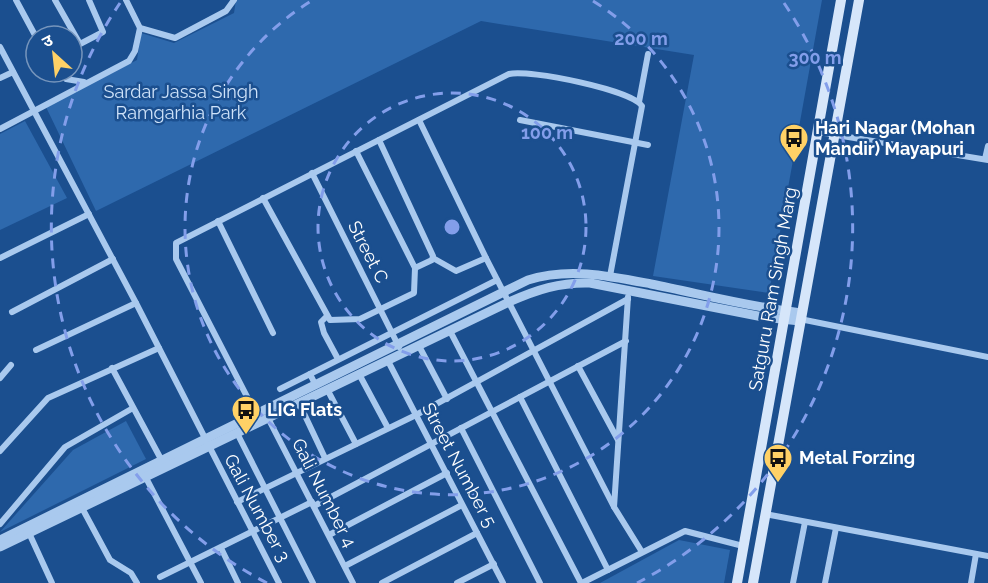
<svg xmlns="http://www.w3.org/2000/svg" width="988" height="583" viewBox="0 0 988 583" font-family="Raleway,'Noto Sans Devanagari',sans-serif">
	<rect width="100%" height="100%" fill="#1b4f8f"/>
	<g fill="#2e69ad">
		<polygon points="236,0 822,0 769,293 653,276 694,55 481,21 96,211 46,107 137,60 141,33 174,43 234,13"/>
		<polygon points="25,121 67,198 0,230 0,134"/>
		<polygon points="126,421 146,459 0,532 73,450"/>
		<polygon points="679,540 730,550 724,583 600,583"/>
	</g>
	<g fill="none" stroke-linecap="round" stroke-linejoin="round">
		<g stroke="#a9c9ee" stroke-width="6">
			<polyline points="16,0 36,37"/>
			<polyline points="55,0 80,44 103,32 89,0"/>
			<polyline points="126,0 140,28 175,38 226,11 234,0"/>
			<polyline points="0,47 136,303 279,583"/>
			<polyline points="58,72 66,79 84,82"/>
			<polyline points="0,78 13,72"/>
			<polyline points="639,102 648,54"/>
			<polyline points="419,120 486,258 614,507"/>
			<polyline points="520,120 648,145"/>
			<polyline points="0,129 129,61 135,51 140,28"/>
			<polyline points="818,132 988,160"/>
			<polyline points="356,151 415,268 432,260 433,256 379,140"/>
			<polyline points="985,159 988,146"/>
			<polyline points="312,173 399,347"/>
			<polyline points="263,198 330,320 360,319 414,293 415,268"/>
			<polyline points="218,221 273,333"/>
			<polyline points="0,258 89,214"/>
			<polyline points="433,258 456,271 486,258"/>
			<polyline points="628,297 614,507 642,552"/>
			<polyline points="12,312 113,259"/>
			<polyline points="326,317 321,322 324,333 338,359"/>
			<polyline points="800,319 988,357"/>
			<polyline points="450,331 581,583"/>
			<polyline points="419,346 447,399"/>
			<polyline points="36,350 136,303"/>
			<polyline points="388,361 503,583"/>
			<polyline points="578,366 618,440"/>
			<polyline points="112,368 162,461"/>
			<polyline points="310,374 497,280"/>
			<polyline points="359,374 388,428"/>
			<polyline points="0,378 11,365"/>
			<polyline points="280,389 310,374 315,384"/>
			<polyline points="327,389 356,444"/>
			<polyline points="520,397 608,570"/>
			<polyline points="299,403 325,458"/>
			<path d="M256,414l-80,-155v-16l333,-169c20,-5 123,16 133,32l-32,170"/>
			<polyline points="268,418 353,583"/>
			<polyline points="461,428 540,583"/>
			<polyline points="237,433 313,583"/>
			<polyline points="0,451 48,398 159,348"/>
			<polyline points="145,476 201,583"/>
			<polyline points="237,502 416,415 628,299"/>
			<polyline points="81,506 110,560 131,573 137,583"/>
			<polyline points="314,506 626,341"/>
			<polyline points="765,514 988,556"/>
			<polyline points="0,524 65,447 133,408"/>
			<polyline points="29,533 52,583"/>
			<polyline points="329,535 447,473"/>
			<polyline points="221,548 238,583"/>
			<polyline points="345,566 462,505"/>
			<polyline points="160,577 312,502"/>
			<polyline points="382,583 477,533"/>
			<polyline points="457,583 494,564"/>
			<polyline points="582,583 685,531 743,546"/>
			<polyline points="793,583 805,522"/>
			<polyline points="825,583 836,528"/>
			<polyline points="971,583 976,554"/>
		</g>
		<g stroke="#a9c9ee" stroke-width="9">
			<path d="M0,540l528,-260c41,-13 82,-4 123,4 50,10 100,23 150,29"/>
			<path d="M0,547l509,-245c27,-12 51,-20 81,-19l173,34 37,4"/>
		</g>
		<g stroke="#d6e6fa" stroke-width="10">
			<polyline points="737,583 841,0"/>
			<polyline points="753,583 859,0"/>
		</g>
	</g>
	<g fill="none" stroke="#839eea" stroke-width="3" stroke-dasharray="10 8">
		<circle cx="452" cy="227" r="134"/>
		<path d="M593 1A267 267 0 1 1 311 1"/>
		<path d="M267 583A401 401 0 0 1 120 3M784 3A401 401 0 0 1 637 583"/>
	</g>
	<defs>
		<g id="bus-pin" transform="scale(1.5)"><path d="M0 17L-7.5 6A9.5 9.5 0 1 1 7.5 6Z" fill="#ffd166" stroke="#1b4f8f"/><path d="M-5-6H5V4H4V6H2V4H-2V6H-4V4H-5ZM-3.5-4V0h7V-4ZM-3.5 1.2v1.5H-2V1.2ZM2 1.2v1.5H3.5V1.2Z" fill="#111"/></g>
	</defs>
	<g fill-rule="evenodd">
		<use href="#bus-pin" x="794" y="138"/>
		<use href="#bus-pin" x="246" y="410"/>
		<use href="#bus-pin" x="778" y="458"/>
	</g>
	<g text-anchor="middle" stroke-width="5" stroke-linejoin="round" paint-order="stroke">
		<g font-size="18" fill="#cfe3fa" stroke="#1b4f8f">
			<text x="181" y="98">Sardar Jassa Singh<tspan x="181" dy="21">Ramgarhia Park</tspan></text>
		</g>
		<g font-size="18" font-weight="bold" fill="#fff" stroke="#1b4f8f" text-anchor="start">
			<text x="815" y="134">Hari Nagar (Mohan<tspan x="815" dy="21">Mandir) Mayapuri</tspan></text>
			<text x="267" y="416">LIG Flats</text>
			<text x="799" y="464">Metal Forzing</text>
		</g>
		<g font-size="18" fill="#fff" stroke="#1b4f8f">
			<text transform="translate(368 252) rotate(63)" y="6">Street C</text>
			<text transform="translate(773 289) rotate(-80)" y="6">Satguru Ram Singh Marg</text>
			<text transform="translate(459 465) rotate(62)" y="6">Street Number 5</text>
			<text transform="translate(324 493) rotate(63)" y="6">Gali Number 4</text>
			<text transform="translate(257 508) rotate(62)" y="6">Gali Number 3</text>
		</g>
	</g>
	<circle cx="452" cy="227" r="9" fill="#839eea" stroke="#1b4f8f" stroke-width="3"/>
	<g font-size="18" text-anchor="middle" font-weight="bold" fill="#839eea" stroke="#1b4f8f" stroke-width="5" stroke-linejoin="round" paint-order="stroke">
		<text x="641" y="45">200 m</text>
		<text x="815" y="64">300 m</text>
		<text x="547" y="139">100 m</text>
	</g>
	<g transform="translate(54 54) rotate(333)"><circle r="28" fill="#1b4f8f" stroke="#7695bc" stroke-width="1.5"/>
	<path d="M0-4.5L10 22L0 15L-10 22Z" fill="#ffd166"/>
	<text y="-9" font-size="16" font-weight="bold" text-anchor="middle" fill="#ffffff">उ</text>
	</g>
</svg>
